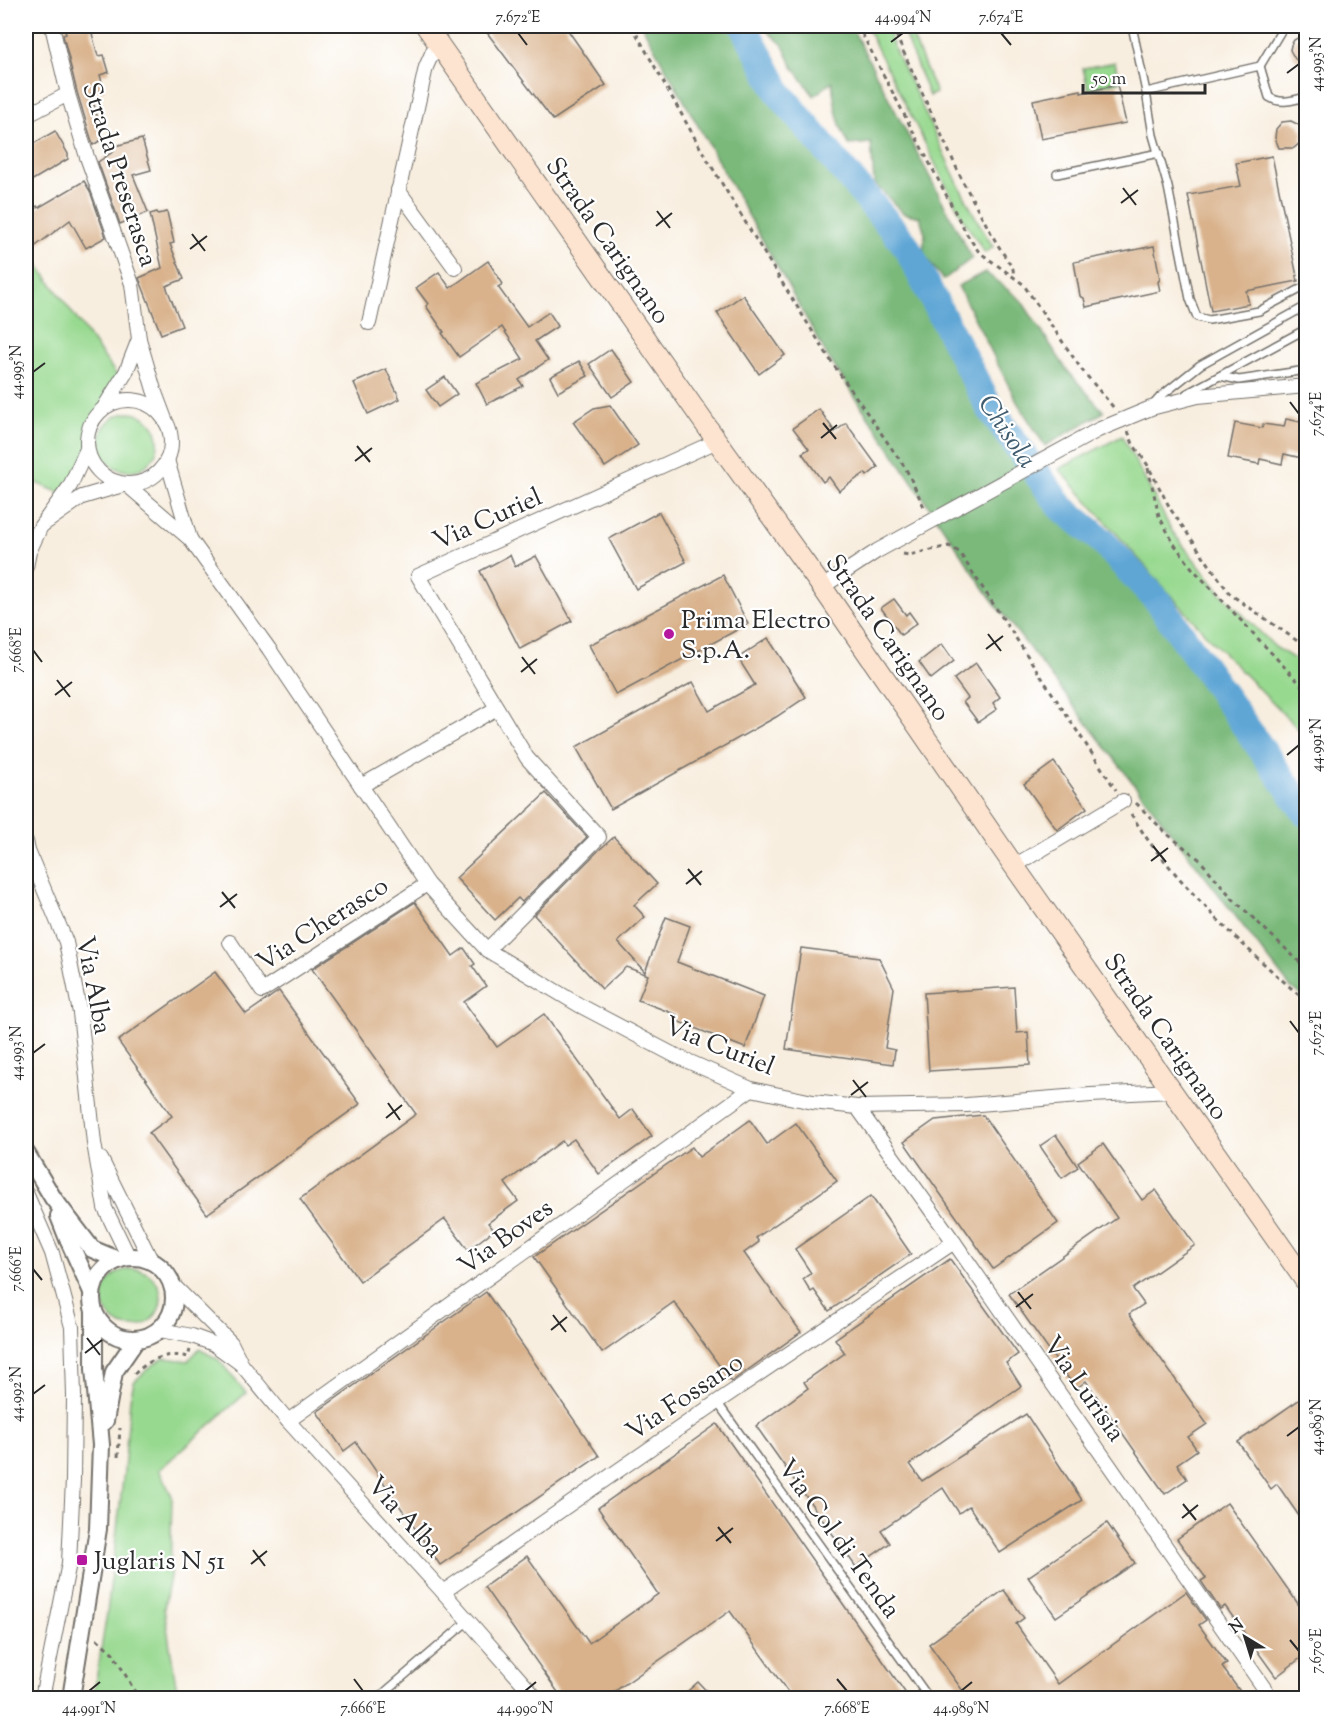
<svg xmlns="http://www.w3.org/2000/svg" width="1332" height="1724" viewBox="0 0 1332 1724" font-family="'Sorts Mill Goudy',serif">
	<rect width="100%" height="100%" fill="#fff"/>
	<filter id="ink" filterUnits="userSpaceOnUse"><feTurbulence type="fractalNoise" baseFrequency=".0167" numOctaves="2"/><feDisplacementMap in="SourceGraphic" scale="12" xChannelSelector="R" yChannelSelector="G"/><feConvolveMatrix kernelMatrix="1 2 1 2 8 2 1 2 1" color-interpolation-filters="sRGB"/></filter>
	<filter id="wash" filterUnits="userSpaceOnUse"><feTurbulence type="fractalNoise" baseFrequency=".008" numOctaves="4" result="noise"/><feDisplacementMap in="SourceGraphic" scale="24" xChannelSelector="R" yChannelSelector="G"/><feGaussianBlur stdDeviation="1.35" result="paint"/><feColorMatrix in="noise" values="0 0 0 0 0 0 0 0 0 0 0 0 0 0 0 0 0 1.4 0 .05"/><feComposite in="paint" operator="in"/></filter>
	<g filter="url(#wash)">
		<rect width="100%" height="100%" fill="#f8eedf"/>
		<g fill="#98d990" stroke="#62825e" stroke-width="1.5">
			<path d="M866,26h21c6,26 22,52 33,76 23,49 44,99 73,145l-8,6 -22,-34z"/>
			<polygon points="901,26 908,26 936,93 929,96"/>
			<polygon points="1115,62 1119,82 1088,89 1083,68"/>
			<polygon points="26,248 121,381 64,495 26,478"/>
			<circle cx="129" cy="442" r="29"/>
			<polygon points="1122,436 1172,531 1218,590 1275,647 1306,666 1306,740 1303,734 1208,637 1059,469"/>
			<circle cx="132" cy="1298" r="29"/>
			<polygon points="199,1349 218,1359 246,1393 159,1470 172,1496 170,1577 164,1608 178,1698 93,1698 107,1613 124,1471 130,1399 134,1382 150,1367 164,1358 188,1361"/>
		</g>
		<g fill="#7ab97a" stroke="#527252" stroke-width="1.5">
			<polygon points="642,26 744,26 779,93 905,244 989,407 1061,507 1158,601 1306,790 1306,998 1290,987 990,597 828,357"/>
			<path d="M766,26h85l121,232 -29,22 -20,-27 2,-19 -5,-17 -17,-4 -29,-30 -3,-40 -22,2c-12,-23 -14,-37 -17,-63l-18,14 -21,-29 -11,-23 -20,-17z"/>
			<polygon points="985,272 1021,300 1067,370 1104,412 1045,446 1017,402 958,286"/>
		</g>
		<g fill="none" stroke-linecap="round" stroke-linejoin="round">
			<polyline stroke="#5fa6d5" stroke-width="28" points="744,26 779,93 905,244 989,407 1061,507 1100,539 1158,601 1306,813"/>
		</g>
		<g id="blocks">
			<g fill="#d9b28c">
				<polygon points="64,26 90,26 98,56 104,55 109,72 100,75 104,90 91,93 103,139 93,145 77,92 63,35 66,34"/>
				<polygon points="482,26 565,26 606,85 553,120"/>
				<polygon points="1306,33 1306,64 1295,59 1290,50 1291,45 1294,40"/>
				<polygon points="1117,85 1126,123 1041,139 1033,100 1081,90 1081,93"/>
				<polygon points="1291,121 1299,125 1303,133 1301,142 1294,148 1279,148 1275,138 1276,129 1282,122"/>
				<polygon points="55,131 68,154 68,159 26,184 26,148"/>
				<polygon points="142,139 151,170 133,175 148,212 120,224 98,162 114,151 111,147"/>
				<polygon points="1272,156 1298,281 1246,291 1249,304 1211,311 1188,195 1241,186 1236,163"/>
				<polygon points="84,181 90,191 106,237 86,248 70,220 33,248 26,238 26,215 37,206 38,208"/>
				<polygon points="157,212 158,214 167,212 174,243 170,244 184,279 166,286 182,326 161,334 139,278 162,268 150,214"/>
				<polygon points="1154,246 1160,279 1158,282 1160,291 1086,307 1084,298 1080,296 1074,262"/>
				<polygon points="488,261 503,284 498,287 527,327 549,312 558,326 535,341 548,360 519,380 523,386 487,404 476,383 523,359 502,327 459,357 442,333 444,332 426,306 428,304 416,288 439,272 450,288"/>
				<polygon points="743,295 785,355 759,374 717,313"/>
				<polygon points="611,349 634,382 612,397 589,364"/>
				<polygon points="579,361 588,376 558,392 550,377"/>
				<polygon points="386,369 400,399 368,414 354,383"/>
				<polygon points="445,377 457,394 438,407 426,390"/>
				<polygon points="610,405 638,445 605,467 573,422 594,408"/>
				<polygon points="819,409 835,432 846,423 878,467 867,476 865,473 839,491 829,477 823,482 802,453 809,449 793,428"/>
				<polygon points="1286,419 1306,423 1306,459 1284,454 1282,464 1260,459 1259,464 1228,458 1235,423 1262,428 1263,424 1284,427"/>
				<polygon points="659,512 686,562 636,589 609,539"/>
				<polygon points="510,555 515,567 536,556 572,621 520,649 480,571"/>
				<polygon points="723,575 748,624 616,695 589,645"/>
				<polygon points="894,599 906,615 909,612 917,623 901,635 881,608"/>
				<polygon points="768,638 806,697 776,717 611,809 576,747 693,682 709,711 755,685 738,658"/>
				<polygon points="942,644 954,661 931,679 919,662"/>
				<polygon points="976,663 1000,697 993,703 997,709 978,722 963,702 968,698 954,679"/>
				<polygon points="1054,762 1087,808 1057,830 1024,784"/>
				<polygon points="546,793 587,837 522,902 518,898 495,920 456,878"/>
				<polygon points="614,837 657,884 634,905 645,917 618,942 645,972 666,917 690,926 677,962 764,996 745,1048 674,1020 677,1015 638,1000 648,975 626,967 602,989 534,915 599,850"/>
				<polygon points="415,902 453,956 464,948 475,964 472,966 486,986 464,1002 497,1047 544,1014 620,1119 633,1109 652,1136 599,1174 574,1139 565,1145 562,1141 505,1183 518,1201 488,1223 494,1230 468,1250 445,1219 360,1281 300,1199 416,1114 312,969"/>
				<polygon points="801,948 879,958 894,988 885,1048 895,1050 893,1064 786,1049"/>
				<polygon points="215,972 246,1014 279,991 360,1104 207,1214 149,1133 172,1116 118,1041"/>
				<polygon points="1014,987 1017,1033 1028,1032 1030,1065 929,1071 924,993"/>
				<polygon points="983,1115 1058,1223 993,1269 904,1142 935,1120"/>
				<polygon points="750,1120 767,1144 796,1123 837,1181 756,1238 759,1242 744,1253 801,1332 731,1382 674,1302 602,1353 534,1257 692,1147 699,1157"/>
				<polygon points="1056,1135 1078,1167 1062,1178 1040,1146"/>
				<polygon points="1103,1144 1142,1200 1156,1190 1195,1245 1133,1289 1144,1304 1129,1314 1207,1424 1188,1437 1197,1450 1177,1464 1187,1479 1165,1494 1086,1381 1076,1389 1009,1294 1117,1218 1078,1162"/>
				<polygon points="871,1196 911,1254 829,1311 814,1290 811,1292 803,1279 811,1273 795,1249"/>
				<polygon points="950,1259 1018,1354 1006,1363 1021,1386 910,1464 922,1481 1026,1414 1082,1500 1000,1553 969,1506 959,1513 943,1488 881,1530 890,1543 856,1567 756,1426 808,1388 804,1382 845,1353 835,1339"/>
				<polygon points="486,1292 599,1456 440,1565 356,1442 344,1451 317,1412"/>
				<polygon points="1306,1395 1306,1526 1277,1484 1271,1489 1238,1442"/>
				<polygon points="717,1424 909,1698 792,1698 730,1611 605,1698 562,1698 484,1587 527,1556 589,1643 658,1594 598,1508"/>
				<polygon points="1227,1503 1306,1615 1306,1654 1276,1677 1225,1606 1220,1609 1201,1581 1206,1578 1177,1539"/>
				<polygon points="1107,1523 1135,1563 1056,1617 1028,1577"/>
				<polygon points="1004,1590 1024,1618 1016,1624 1058,1684 1186,1592 1206,1620 1199,1625 1227,1664 1222,1667 1245,1698 968,1698 929,1644"/>
				<polygon points="698,1682 713,1698 680,1698"/>
			</g>
		</g>
	</g>
	<g filter="url(#ink)">
		<use href="#blocks" fill-opacity="0" stroke="#736f6a" stroke-width="1.5"/>
		<g fill="none" stroke-linecap="round" stroke-linejoin="round">
			<g stroke="#736f6a" stroke-width="10">
				<g id="service">
					<polyline points="1132,26 1146,92"/>
					<polyline points="1260,66 1284,26"/>
					<path d="M1306,97c-13,3 -25,8 -37,0l-9,-31 -114,26 7,43 15,52 22,112 7,18 12,3 50,-9 47,-25"/>
					<polyline points="1057,174 1159,153"/>
					<polyline points="1220,376 1239,380 1306,370"/>
					<polyline points="1186,394 1306,329"/>
					<polyline points="1153,405 1160,397 1200,365 1306,306"/>
					<polyline points="717,1402 929,1698"/>
					<polyline points="378,1698 468,1621"/>
				</g>
			</g>
			<g stroke="#736f6a" stroke-width="16">
				<g id="minor">
					<polyline points="52,26 68,94 87,157 132,284 139,339 154,390 166,422"/>
					<polyline points="26,116 68,94"/>
					<polyline points="398,190 455,268"/>
					<polyline points="369,323 426,67 437,42"/>
					<circle cx="129" cy="442" r="42"/>
					<polyline points="105,406 126,372 139,339"/>
					<polyline points="167,460 190,539"/>
					<polyline points="41,526 82,497 126,484 190,539 269,649 427,884 487,950 579,1005 674,1055 751,1089 813,1102 857,1107 967,1105 1091,1095 1172,1091"/>
					<polyline points="26,567 29,552 41,526 70,486 87,449"/>
					<polyline points="822,587 877,551 1098,430 1151,408 1198,396 1306,386"/>
					<polyline points="361,786 497,708"/>
					<polyline points="26,841 28,851 66,942 80,1013 94,1143 105,1208 129,1258"/>
					<polyline points="1014,866 1123,801"/>
					<polyline points="230,942 262,991 427,884"/>
					<polyline points="487,950 599,837 527,758 418,576 717,441"/>
					<polyline points="857,1107 954,1242 1271,1698"/>
					<polyline points="101,1159 152,1262"/>
					<polyline points="26,1193 52,1253 72,1327 74,1396 73,1480 69,1563 42,1698"/>
					<polyline points="172,1284 231,1343 242,1365 288,1421 443,1592 536,1698"/>
					<polyline points="160,1330 192,1336 214,1344 240,1363"/>
					<polyline points="288,1421 751,1089"/>
					<polyline points="443,1592 717,1402 954,1242"/>
				</g>
			</g>
			<g stroke="#736f6a" stroke-width="20">
				<g id="tertiary">
					<polyline points="26,1153 53,1198 92,1249 118,1260"/>
					<polyline points="59,1216 68,1239 92,1292"/>
					<circle cx="133" cy="1298" r="41"/>
					<polyline points="105,1421 114,1372 136,1340"/>
					<polyline points="71,1698 98,1529 101,1445 94,1369 94,1312"/>
				</g>
			</g>
			<g stroke="#736f6a" stroke-width="22">
				<polyline id="secondary" points="426,26 717,441 822,587 1014,866 1306,1282"/>
			</g>
			<g stroke="#736f6a" stroke-width="3" stroke-dasharray="4.5 4.5" stroke-linecap="butt">
				<polyline points="632,26 701,149 778,276 833,364 906,469 925,509"/>
				<polyline points="858,26 966,233 979,252 1023,284 1082,370 1114,408"/>
				<polyline points="894,26 898,40 963,182 996,242 1013,269 1014,277"/>
				<polyline points="1128,431 1133,444 1147,464 1171,510 1230,594 1306,647"/>
				<polyline points="1148,468 1159,516 1174,544 1192,568 1306,690"/>
				<polyline points="903,554 909,555 949,546 959,552 1116,790"/>
				<polyline points="1136,803 1166,833 1199,859 1233,899 1306,968"/>
				<path d="M1131,814c9,14 18,29 29,41 43,54 94,101 146,146"/>
				<path d="M134,1374c17,-15 30,-22 54,-17l2,-7"/>
				<polyline points="118,1457 120,1428"/>
				<polyline points="97,1639 113,1653 134,1690 131,1698"/>
			</g>
			<use href="#service" stroke="#fff" stroke-width="7"/>
			<use href="#minor" stroke="#fff" stroke-width="14"/>
			<use href="#tertiary" stroke="#fff" stroke-width="16"/>
			<use href="#secondary" stroke="#fde4d0" stroke-width="20"/>
		</g>
	</g>
	<path fill="none" stroke="#2b2b2b" stroke-width="2" d="M518,33l9,12M1001,33l10,12M891,42l12,-9M1287,73l12,-9M1123,188l13,17M1121,203l17,-13M657,211l13,17M656,226l16,-13M192,234l13,17M190,249l17,-13M33,372l12,-9M1290,402l9,12M823,423l13,16M821,438l16,-13M357,446l13,16M355,461l17,-13M988,634l13,17M986,649l17,-13M33,650l9,12M522,657l13,17M521,672l16,-13M57,680l13,17M55,695l17,-13M1287,755l12,-10M1153,846l13,16M1151,861l17,-13M688,869l13,16M686,884l16,-13M222,892l13,16M220,907l17,-13M1290,1021l9,12M33,1053l12,-9M853,1080l13,17M851,1095l17,-13M388,1103l12,17M386,1118l16,-13M33,1269l9,11M1018,1292l13,17M1016,1307l17,-13M553,1315l13,17M551,1330l16,-13M87,1338l13,17M85,1353l17,-13M33,1394l12,-9M1287,1436l12,-9M1183,1504l13,16M1182,1518l16,-13M718,1527l13,16M716,1541l17,-13M253,1550l12,16M251,1564l16,-13M1290,1640l9,11M354,1679l9,12M837,1679l10,12M89,1691l11,-9M525,1691l11,-9M961,1691l11,-9"/>
	<g fill="#b5179e" stroke="#fff" stroke-width="2">
		<circle cx="669" cy="634" r="6"/>
		<rect x="76" y="1554" width="12" height="12" rx="3"/>
	</g>
	<g text-anchor="middle" stroke-width="4.5" stroke-linejoin="round" paint-order="stroke">
		<g font-size="26" fill="#2b2b2b" stroke="#fff">
			<text transform="translate(121 174) rotate(72)" y="9">Strada Preserasca</text>
			<text transform="translate(609 240) rotate(55)" y="9">Strada Carignano</text>
			<text transform="translate(487 518) rotate(-24)" y="9">Via Curiel</text>
			<text transform="translate(889 637) rotate(55)" y="9">Strada Carignano</text>
			<text transform="translate(322 923) rotate(-33)" y="9">Via Cherasco</text>
			<text transform="translate(95 985) rotate(79)" y="9">Via Alba</text>
			<text transform="translate(1167 1036) rotate(55)" y="9">Strada Carignano</text>
			<text transform="translate(720 1045) rotate(22)" y="9">Via Curiel</text>
			<text transform="translate(505 1236) rotate(-36)" y="9">Via Boves</text>
			<text transform="translate(1085 1388) rotate(55)" y="9">Via Lurisia</text>
			<text transform="translate(684 1396) rotate(-34)" y="9">Via Fossano</text>
			<text transform="translate(406 1516) rotate(48)" y="9">Via Alba</text>
			<text transform="translate(840 1538) rotate(54)" y="9">Via Col di Tenda</text>
		</g>
		<g font-size="26" fill="#2b2b2b" stroke="#fff" text-anchor="start">
			<text x="681" y="628">Prima Electro<tspan x="681" dy="30">S.p.A.</tspan></text>
			<text x="94" y="1569">Juglaris N 51</text>
		</g>
		<g font-size="27" font-style="italic" fill="#405c6f" stroke="#fff">
			<text transform="translate(1008 431) rotate(56)" y="9">Chisola</text>
		</g>
	</g>
	<rect width="1332" height="1724" fill="none" stroke="#fff" stroke-width="66"/>
	<g transform="translate(1245 1637) rotate(322)" stroke="#ffffff" stroke-width="4.5" paint-order="stroke">
	<path d="M0-4.5L10 22L0 15L-10 22Z" fill="#2b2b2b"/>
	<text y="-9" font-size="16" font-weight="bold" text-anchor="middle" fill="#2b2b2b">N</text>
	</g>
	<path d="M1083 84v9h122v-9" fill="none" stroke="#2b2b2b" stroke-width="3"/>
	<text x="1092" y="84" font-size="18" fill="#2b2b2b" stroke="#ffffff" stroke-width="4.5" paint-order="stroke">50 m</text>
	<rect x="33" y="33" width="1266" height="1658" fill="none" stroke="#2b2b2b" stroke-width="2"/>
	<g font-size="15" text-anchor="middle" fill="#2b2b2b">
		<text x="518" y="22">7.672°E</text>
		<text x="903" y="22">44.994°N</text>
		<text x="1001" y="22">7.674°E</text>
		<text transform="translate(1316 64) rotate(-90)" y="5">44.993°N</text>
		<text transform="translate(16 372) rotate(-90)" y="5">44.995°N</text>
		<text transform="translate(1316 414) rotate(-90)" y="5">7.674°E</text>
		<text transform="translate(16 650) rotate(-90)" y="5">7.668°E</text>
		<text transform="translate(1316 745) rotate(-90)" y="5">44.991°N</text>
		<text transform="translate(1316 1033) rotate(-90)" y="5">7.672°E</text>
		<text transform="translate(16 1053) rotate(-90)" y="5">44.993°N</text>
		<text transform="translate(16 1269) rotate(-90)" y="5">7.666°E</text>
		<text transform="translate(16 1394) rotate(-90)" y="5">44.992°N</text>
		<text transform="translate(1316 1427) rotate(-90)" y="5">44.989°N</text>
		<text transform="translate(1316 1651) rotate(-90)" y="5">7.670°E</text>
		<text x="89" y="1713">44.991°N</text>
		<text x="363" y="1713">7.666°E</text>
		<text x="525" y="1713">44.990°N</text>
		<text x="847" y="1713">7.668°E</text>
		<text x="961" y="1713">44.989°N</text>
	</g>
</svg>
